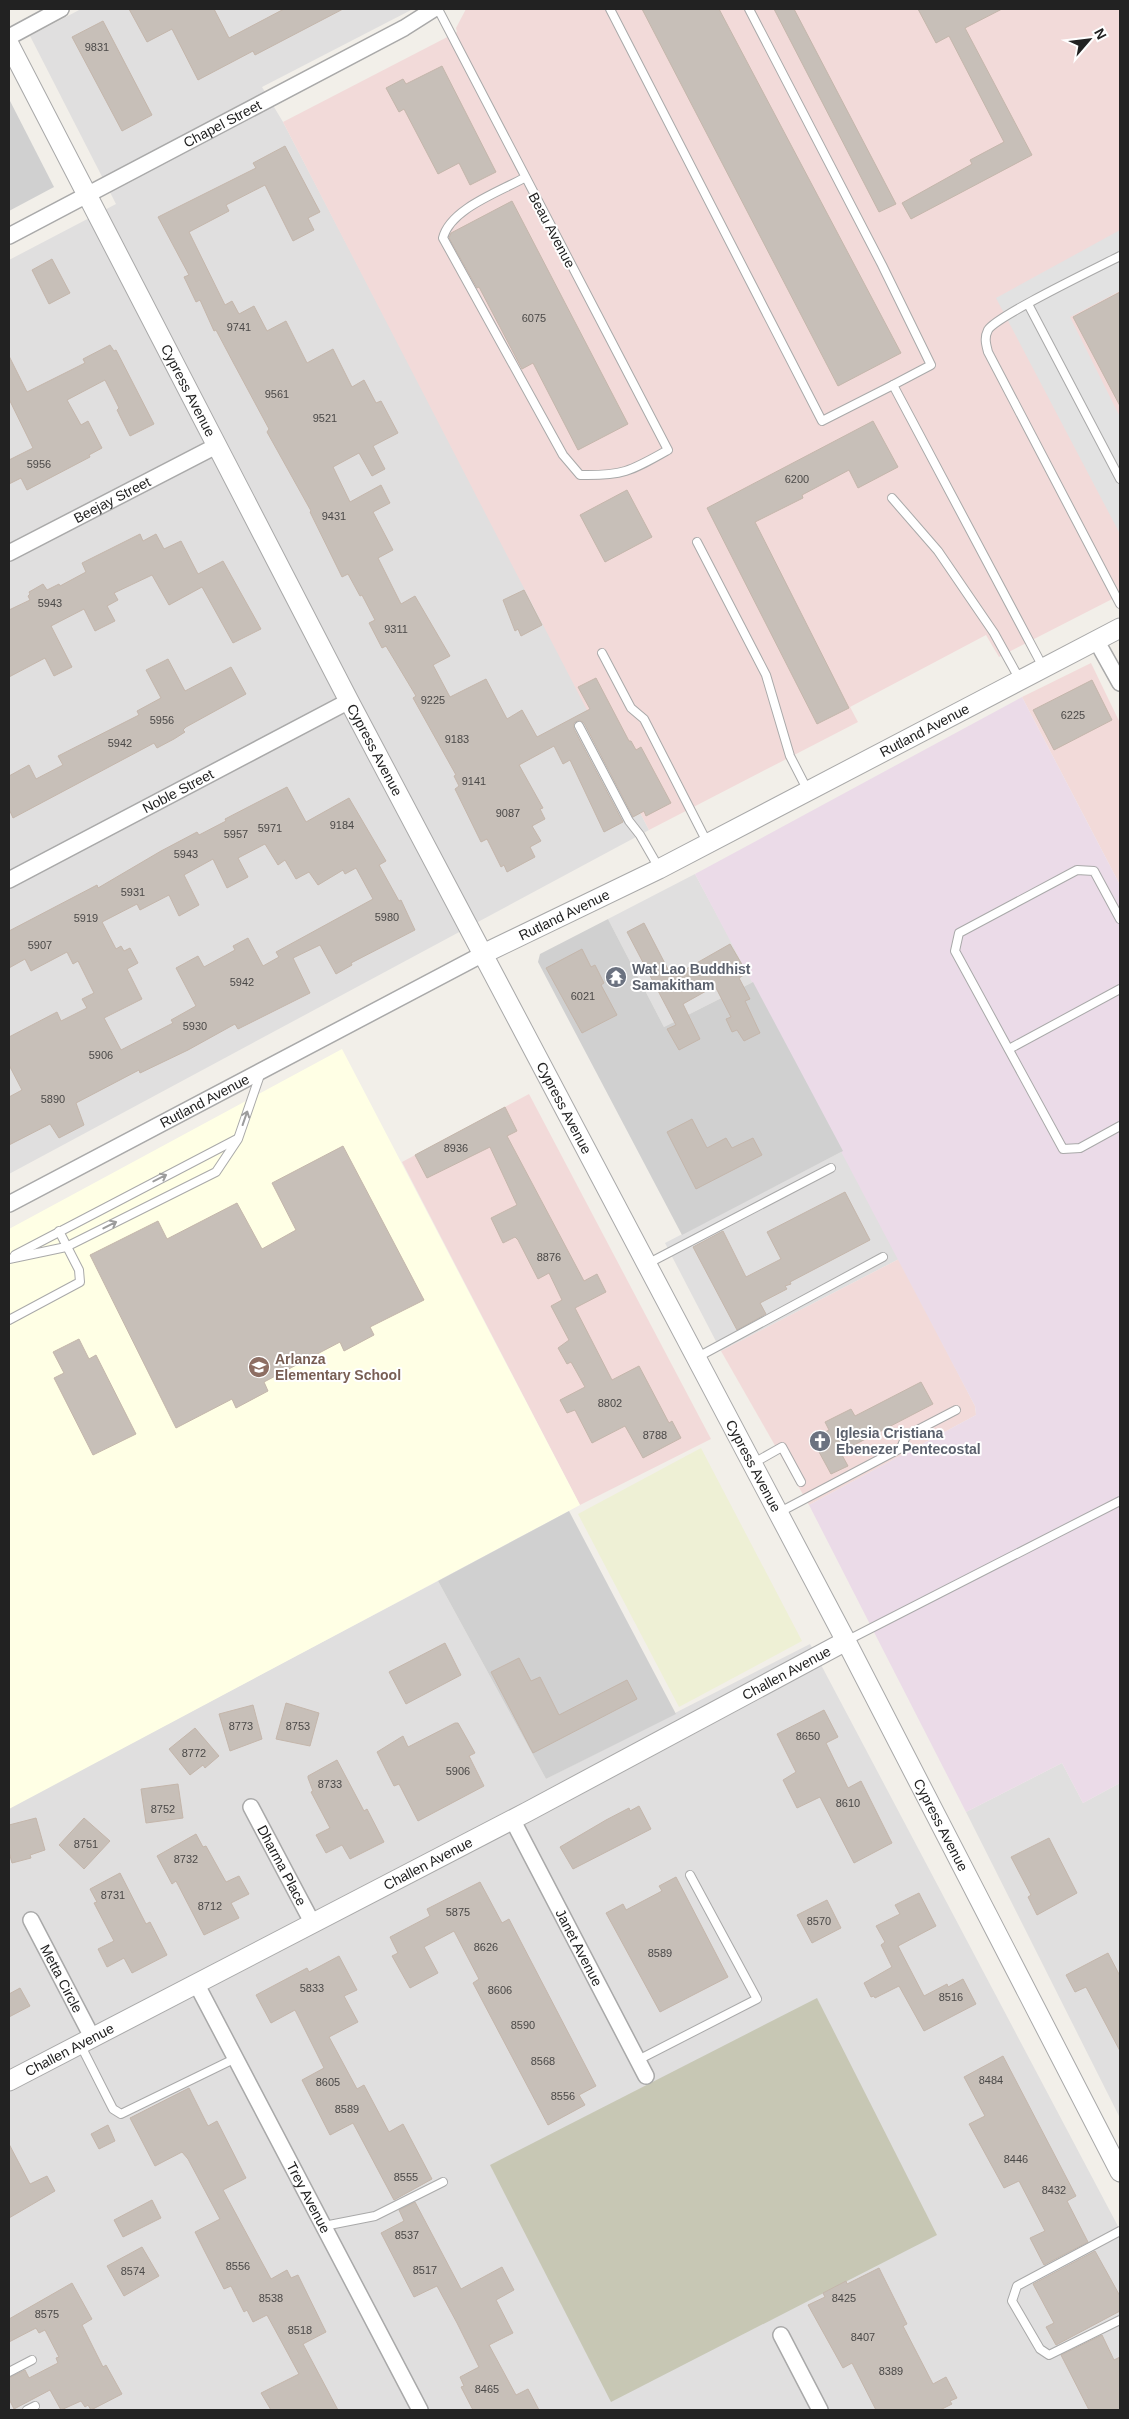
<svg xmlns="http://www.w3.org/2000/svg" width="1129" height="2419" viewBox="0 0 1129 2419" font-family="Helvetica,sans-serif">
	<rect width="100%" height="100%" fill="#f2efe9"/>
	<g fill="#e0dfdf">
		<polygon points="81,9 413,9 262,87 283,122 532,600 649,830 9,1174 9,260 116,204 30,36"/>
		<polygon points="695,874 753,982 664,1027 608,919"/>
		<polygon points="843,1151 899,1259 721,1351 665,1243"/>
		<polygon points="438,1581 546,1779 810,1644 1120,2230 1120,2410 9,2410 9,1808"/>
		<polygon points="1062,1763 1083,1803 1120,1783 1120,2118 966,1812"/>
	</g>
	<g fill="#f2dad9">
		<polygon points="466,9 1120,9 1120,595 999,657 986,635 850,707 858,722 649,830 283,122 457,32 456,28"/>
		<polygon points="1091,663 1120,723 1120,885 1022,697"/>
		<polygon points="529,1094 711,1439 580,1505 402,1162"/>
		<polygon points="899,1259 975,1406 976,1415 809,1505 721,1351"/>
	</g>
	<polygon fill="#ebdbe8" points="1022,697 1120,885 1120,1783 1083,1803 1062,1763 966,1812 809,1505 976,1415 975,1406 695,874"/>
	<polygon fill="#ffffe5" points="342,1049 580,1505 9,1809 9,1229"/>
	<g fill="#d0d0d0">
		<polygon points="9,99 54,187 9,211"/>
		<polygon points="608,919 664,1027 753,982 843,1151 682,1235 538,962 540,954"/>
		<polygon points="569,1511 676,1714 546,1779 438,1581"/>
	</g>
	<polygon fill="#c7c7b4" points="817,1998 937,2235 611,2402 490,2165"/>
	<polygon fill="#eef0d5" points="701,1448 802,1641 679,1707 578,1514"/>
	<polygon fill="#e2e2e2" points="1120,230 1120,291 1070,317 1120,417 1120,534 996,298"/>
	<g fill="#c7bfb8" stroke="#c4b6ab" fill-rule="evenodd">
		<polygon points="129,9 214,9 229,38 284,9 343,9 255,55 253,51 198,80 172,29 147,42"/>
		<polygon points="642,9 719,9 901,353 838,386"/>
		<polygon points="774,9 794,9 896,204 879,212"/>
		<polygon points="918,9 1002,9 965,28 1032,155 911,219 902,203 972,164 970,160 1004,142 949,36 936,43"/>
		<polygon points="103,21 152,115 122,131 72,37"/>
		<polygon points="442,66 496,172 470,185 459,163 438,174 404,109 399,112 386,88 403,79 406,84"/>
		<polygon points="285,146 320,212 308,218 314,230 293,241 265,185 226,205 229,211 189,232 225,305 232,301 239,314 254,306 267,331 286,321 307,363 333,349 352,387 364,380 376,403 381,401 398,433 373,446 385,469 372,476 359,453 333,467 350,502 381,485 390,503 373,512 393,550 378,558 401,604 415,596 450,656 433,665 450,697 486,679 507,719 522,710 537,737 590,709 578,687 596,678 629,741 631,741 636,750 641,747 671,803 646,816 644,811 633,817 584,723 579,720 574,723 574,729 623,822 604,832 570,760 563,764 554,746 519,765 543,808 540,809 545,819 532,826 541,841 530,847 535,857 507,872 504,865 501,867 487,839 481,842 455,789 459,786 454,776 456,775 413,698 416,696 386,646 382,648 369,623 375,620 362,595 360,596 348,574 342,577 310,512 311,511 267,432 269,429 234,364 216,330 214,331 200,300 196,302 184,277 189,275 158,217 256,168 253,163"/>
		<polygon points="512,201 628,424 578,450 533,363 522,369 479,287 477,288 449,238 451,233"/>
		<polygon points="52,259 70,293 49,304 32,270"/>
		<polygon points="1120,292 1120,406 1073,317"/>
		<polygon points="110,345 114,351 116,350 154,424 130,436 117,410 119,408 105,380 67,400 81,425 88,421 102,448 89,455 90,457 27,490 21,478 9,484 9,460 33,448 9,399 9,356 27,392 85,363 83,359"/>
		<polygon points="873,421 898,467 858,488 849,470 802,495 803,498 755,522 849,708 817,724 707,508"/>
		<polygon points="627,490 652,537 605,562 580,515"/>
		<polygon points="140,534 143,541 156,534 164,549 181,541 198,574 223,561 261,629 233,643 202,587 169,605 152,575 114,593 118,600 107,606 115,621 95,631 84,609 51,626 72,667 54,676 45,658 9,677 9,610 30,600 28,596 30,594 29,592 43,584 47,590 59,584 60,586 86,572 82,563"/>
		<polygon points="524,590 542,625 521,636 518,629 515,631 503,600"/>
		<polygon points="168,659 185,691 231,667 246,694 186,727 183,730 185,732 174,739 157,748 154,743 13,818 9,809 9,776 29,765 36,779 63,765 58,756 139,715 137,711 161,698 146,670"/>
		<polygon points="1092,680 1112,720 1054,750 1033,710"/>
		<path d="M287,787l19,35 43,-24 37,63 -7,4 20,36 2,-1 14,30 -64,33 1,2 -16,9 -16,-29 -27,13 17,35 -72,36 -3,-5 -47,26 -48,23 -1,-3 -63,33 8,22 -25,13 -9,-14 -41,21v-48l13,-7 -13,-25v-28l48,-25 4,9 26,-13 -5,-9 12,-6 -16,-32 -5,3 -6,-12 -36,19 -6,-12 -16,9v-37l88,-46 1,3 63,-37 36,-19 2,3 27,-14 -1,-2zM265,844l13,21 7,-5 11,19 13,-7 9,13 25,-15 2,4 11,-6 17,31 -97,53 3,5 -16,9 -15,-28 -15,8 2,4 -31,17 -6,-11 -22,12 20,38 -25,14 2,3 -52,27 -17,-32 38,-19 -15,-30 11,-6 -8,-15 -6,3 -3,-5 -5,3 -14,-27 35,-18 3,6 29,-15 10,21 20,-11 -15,-30 29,-16 14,29 21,-11 -10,-19z"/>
		<polygon points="644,923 672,977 730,944 747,973 739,978 750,999 745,1001 760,1033 744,1041 737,1030 732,1032 726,1019 731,1017 715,986 683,1004 700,1039 679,1050 667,1029 676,1025 627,932"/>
		<polygon points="582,949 591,967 595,965 604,983 601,985 617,1015 582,1033 546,968"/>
		<polygon points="505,1107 517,1131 507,1136 584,1281 597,1274 606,1292 575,1308 612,1380 639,1366 669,1423 672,1421 681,1438 643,1458 625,1426 592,1443 575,1410 567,1413 560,1400 585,1387 571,1362 567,1364 558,1348 569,1340 551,1306 562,1300 549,1273 538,1279 518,1240 515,1237 503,1243 491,1218 517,1205 490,1147 427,1178 415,1155"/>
		<polygon points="692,1119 707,1148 726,1138 732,1148 753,1138 762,1155 696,1189 667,1132"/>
		<polygon points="343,1146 424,1300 370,1327 374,1335 344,1351 340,1342 264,1382 268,1391 236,1408 232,1399 176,1428 90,1255 158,1221 167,1239 237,1203 262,1249 296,1230 272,1183"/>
		<polygon points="845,1192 870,1240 790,1282 791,1284 785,1286 787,1289 760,1303 766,1314 737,1330 693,1247 723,1231 746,1277 781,1259 767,1232"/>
		<polygon points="79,1339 89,1359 96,1355 136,1434 93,1455 54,1378 64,1373 53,1352"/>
		<polygon points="921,1382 933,1404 856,1444 858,1447 842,1455 848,1466 831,1474 812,1439 829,1430 825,1422 851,1409 855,1416"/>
		<polygon points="445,1643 461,1675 406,1704 389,1672"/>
		<polygon points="519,1658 531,1681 540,1677 559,1715 627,1680 637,1699 533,1753 491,1672"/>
		<polygon points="286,1703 319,1713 310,1746 276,1739"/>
		<polygon points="253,1705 262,1739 230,1751 219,1714"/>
		<polygon points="824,1710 838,1737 826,1743 848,1788 861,1781 892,1843 854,1863 820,1797 797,1808 783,1780 796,1772 777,1734"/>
		<polygon points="455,1723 458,1723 475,1753 469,1756 484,1786 418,1821 399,1784 394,1786 377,1752 403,1736 408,1747"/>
		<polygon points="195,1728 219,1756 205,1768 203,1765 190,1775 169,1749"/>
		<polygon points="337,1760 364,1811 367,1809 384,1842 350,1859 342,1845 326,1853 316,1835 330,1828 311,1792 313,1791 308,1778 308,1776"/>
		<polygon points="178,1784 183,1818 146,1823 141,1789"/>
		<polygon points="639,1806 651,1829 573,1869 560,1847 606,1820 629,1808 630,1811"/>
		<polygon points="36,1818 45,1850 30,1855 31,1858 12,1863 9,1852 9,1825"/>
		<polygon points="84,1818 110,1841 84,1869 59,1845"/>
		<polygon points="196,1834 203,1847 206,1846 226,1882 239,1876 249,1894 231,1903 239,1918 204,1935 176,1881 172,1884 157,1856"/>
		<polygon points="1049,1838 1077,1893 1037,1915 1028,1897 1031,1895 1011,1857"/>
		<polygon points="120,1873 146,1924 150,1922 167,1955 132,1973 124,1958 107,1967 98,1949 114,1941 94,1903 97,1902 90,1889"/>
		<polygon points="676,1877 728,1977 660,2012 606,1913 623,1904 626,1910 662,1891 659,1886"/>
		<polygon points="480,1882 502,1923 509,1919 596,2086 579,2095 585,2105 548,2125 473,1983 479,1979 454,1931 424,1947 438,1973 410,1988 392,1956 398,1953 390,1937 430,1916 427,1909"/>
		<polygon points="919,1893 936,1926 898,1946 924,1996 947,1984 948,1987 963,1979 976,2004 924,2031 899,1986 875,1998 874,1996 871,1997 864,1983 892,1967 881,1945 885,1942 876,1926 900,1914 895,1905"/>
		<polygon points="827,1900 841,1928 812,1943 797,1915"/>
		<polygon points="1108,1953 1120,1976 1120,2051 1086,1987 1075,1992 1066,1975"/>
		<polygon points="339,1956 357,1990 344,1996 358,2022 329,2037 357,2089 364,2085 389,2132 403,2124 432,2179 394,2200 353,2123 330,2135 302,2080 324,2068 295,2010 271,2023 256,1995 307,1968 309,1972"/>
		<polygon points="20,1988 30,2006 9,2017 9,1994"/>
		<polygon points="1003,2056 1076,2196 1067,2201 1088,2242 1044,2265 1030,2238 1045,2231 1019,2181 1004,2188 969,2124 985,2116 964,2077"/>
		<polygon points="189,2088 208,2126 217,2121 246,2178 223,2190 271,2279 287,2270 291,2278 298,2275 326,2332 303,2344 338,2410 271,2410 261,2393 299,2374 267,2315 253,2322 247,2310 244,2312 231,2286 224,2289 204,2250 195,2232 220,2219 188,2159 182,2152 155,2166 130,2118"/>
		<polygon points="108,2125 115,2141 99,2149 91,2134"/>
		<polygon points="9,2144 30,2184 47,2176 55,2191 9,2218"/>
		<polygon points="152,2200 161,2218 123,2237 114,2220"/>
		<polygon points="415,2202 461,2289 502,2267 514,2290 496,2300 513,2333 489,2345 516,2395 528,2389 539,2410 473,2410 461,2387 464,2386 460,2377 479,2367 457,2323 437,2286 414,2297 381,2233 404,2221 399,2210"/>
		<polygon points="142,2247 159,2276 124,2296 107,2266"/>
		<polygon points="1095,2251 1120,2296 1120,2311 1056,2345 1046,2327 1054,2323 1033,2284"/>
		<polygon points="879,2268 907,2324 903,2326 933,2384 946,2377 957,2398 950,2401 952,2404 940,2410 876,2410 852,2363 843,2368 808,2305 825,2297 823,2293 846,2281 847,2284"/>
		<polygon points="72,2283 92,2319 82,2325 103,2367 106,2365 122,2394 91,2410 88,2405 85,2407 81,2401 61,2410 50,2390 14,2409 9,2399 9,2378 25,2370 29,2378 58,2363 56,2358 59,2357 45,2330 39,2333 36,2328 9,2342 9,2319"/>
		<polygon points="1102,2335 1114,2360 1120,2357 1120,2410 1089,2410 1061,2355"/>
	</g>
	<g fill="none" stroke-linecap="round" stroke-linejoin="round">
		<g stroke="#a9a9a9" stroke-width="10">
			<g id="service">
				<path d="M438,9l230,441c-37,21 -45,26 -88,25l-17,-20 -120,-217c7,-29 56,-46 81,-60"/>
				<polyline points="610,9 822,421 893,385"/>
				<polyline points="749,9 882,265 931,365 893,385 1043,667"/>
				<path d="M1120,256c-21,11 -124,60 -132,74 -4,8 -2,14 0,22l132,252"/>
				<polyline points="1028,304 1120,479"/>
				<polyline points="892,498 938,551 994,633 1020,680"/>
				<polyline points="697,542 766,675 790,756 808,791"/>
				<polyline points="602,653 631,708 644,719 708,844"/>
				<polyline points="579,726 629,821 640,835 659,868"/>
				<polyline points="1120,919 1094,871 1077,870 959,933 955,951 1063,1149 1080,1148 1120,1126"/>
				<polyline points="1009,1049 1120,989"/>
				<polyline points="15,1255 237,1139"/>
				<polyline points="9,1259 66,1247 216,1172 238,1139 261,1072"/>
				<polyline points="647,1264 831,1168"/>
				<polyline points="9,1320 80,1282 79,1270 59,1231"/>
				<polyline points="696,1358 883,1257"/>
				<polyline points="752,1464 782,1447 801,1482"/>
				<polyline points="778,1513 901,1448 906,1436 956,1410"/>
				<polyline points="846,1641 1120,1501"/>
				<polyline points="80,2044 113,2109 121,2114 236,2058"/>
				<polyline points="638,2060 757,1999 690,1875"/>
				<polyline points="324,2226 375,2216 443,2182"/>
				<polyline points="1120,2231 1017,2286 1012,2301 1040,2349 1049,2355 1120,2320"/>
				<polyline points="9,2372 32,2360"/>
				<polyline points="27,2410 35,2406"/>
			</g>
		</g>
		<g stroke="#a9a9a9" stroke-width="18">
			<g id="minor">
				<polyline points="9,37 61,9"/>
				<path id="s1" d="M9,236l395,-208 30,-19"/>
				<path id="s2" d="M9,553l207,-107"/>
				<polyline points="1096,640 1120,683"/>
				<path id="s3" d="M9,880l340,-179"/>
				<path id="s4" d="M9,1204l474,-250"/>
				<path id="s5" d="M251,1807l62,117"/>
				<path id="s6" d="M512,1819l134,257"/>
				<path id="s7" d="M31,1920l61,117"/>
				<path id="s8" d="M197,1985l223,425"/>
				<polyline points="781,2335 820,2410"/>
			</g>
		</g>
		<g stroke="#a9a9a9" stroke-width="21">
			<g id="tertiary">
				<path id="s9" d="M9,44l340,657 497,940 274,531"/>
				<path id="s10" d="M483,954l176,-85 461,-241"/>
				<path id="s11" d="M9,2081l518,-269 319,-171"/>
			</g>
		</g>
		<use href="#service" stroke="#fff" stroke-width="8"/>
		<use href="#minor" stroke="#fff" stroke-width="15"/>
		<use href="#tertiary" stroke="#fff" stroke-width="19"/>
	</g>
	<defs><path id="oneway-shaft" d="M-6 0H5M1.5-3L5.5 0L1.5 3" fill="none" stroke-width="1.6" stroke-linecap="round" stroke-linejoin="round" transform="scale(1.25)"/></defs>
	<g stroke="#9c9c9c">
		<use href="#oneway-shaft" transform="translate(245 1118) rotate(-71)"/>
		<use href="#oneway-shaft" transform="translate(160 1178) rotate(-27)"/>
		<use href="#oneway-shaft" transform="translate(110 1225) rotate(-27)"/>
	</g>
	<defs>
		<g id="temple-disc" transform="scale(1.125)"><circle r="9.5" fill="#6b7280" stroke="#fff"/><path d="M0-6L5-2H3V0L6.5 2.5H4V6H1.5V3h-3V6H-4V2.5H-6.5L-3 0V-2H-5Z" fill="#fff"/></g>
		<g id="school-disc" transform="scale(1.125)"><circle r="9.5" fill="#8d6e63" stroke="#fff"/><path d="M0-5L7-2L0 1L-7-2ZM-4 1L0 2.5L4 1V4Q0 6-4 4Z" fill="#fff"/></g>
		<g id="church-disc" transform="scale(1.125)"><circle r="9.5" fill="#6b7280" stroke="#fff"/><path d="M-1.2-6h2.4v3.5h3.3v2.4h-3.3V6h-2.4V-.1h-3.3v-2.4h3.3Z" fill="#fff"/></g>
	</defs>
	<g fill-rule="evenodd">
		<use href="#temple-disc" x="616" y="977"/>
		<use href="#school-disc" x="259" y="1367"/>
		<use href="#church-disc" x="820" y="1441"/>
	</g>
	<g text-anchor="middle" stroke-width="4" stroke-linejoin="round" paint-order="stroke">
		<g font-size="11" fill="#4b4948">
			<text x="97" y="51">9831</text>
			<text x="534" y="322">6075</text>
			<text x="239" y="331">9741</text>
			<text x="277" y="398">9561</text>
			<text x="325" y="422">9521</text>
			<text x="39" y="468">5956</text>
			<text x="797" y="483">6200</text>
			<text x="334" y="520">9431</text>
			<text x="50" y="607">5943</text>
			<text x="396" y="633">9311</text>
			<text x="433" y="704">9225</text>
			<text x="1073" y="719">6225</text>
			<text x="162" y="724">5956</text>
			<text x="457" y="743">9183</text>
			<text x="120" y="747">5942</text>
			<text x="474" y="785">9141</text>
			<text x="508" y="817">9087</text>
			<text x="342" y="829">9184</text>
			<text x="270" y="832">5971</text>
			<text x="236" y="838">5957</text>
			<text x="186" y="858">5943</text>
			<text x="133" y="896">5931</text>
			<text x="387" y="921">5980</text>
			<text x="86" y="922">5919</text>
			<text x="40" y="949">5907</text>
			<text x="242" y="986">5942</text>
			<text x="583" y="1000">6021</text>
			<text x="195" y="1030">5930</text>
			<text x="101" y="1059">5906</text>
			<text x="53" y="1103">5890</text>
			<text x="456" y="1152">8936</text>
			<text x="549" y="1261">8876</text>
			<text x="610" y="1407">8802</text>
			<text x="655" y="1439">8788</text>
			<text x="241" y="1730">8773</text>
			<text x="298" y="1730">8753</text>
			<text x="808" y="1740">8650</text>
			<text x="194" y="1757">8772</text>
			<text x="458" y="1775">5906</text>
			<text x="330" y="1788">8733</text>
			<text x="848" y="1807">8610</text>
			<text x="163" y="1813">8752</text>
			<text x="86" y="1848">8751</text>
			<text x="186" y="1863">8732</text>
			<text x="113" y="1899">8731</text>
			<text x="210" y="1910">8712</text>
			<text x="458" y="1916">5875</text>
			<text x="819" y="1925">8570</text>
			<text x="486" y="1951">8626</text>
			<text x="660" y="1957">8589</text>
			<text x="312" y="1992">5833</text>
			<text x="500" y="1994">8606</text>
			<text x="951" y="2001">8516</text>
			<text x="523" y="2029">8590</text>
			<text x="543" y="2065">8568</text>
			<text x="991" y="2084">8484</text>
			<text x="328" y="2086">8605</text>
			<text x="563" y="2100">8556</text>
			<text x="347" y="2113">8589</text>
			<text x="1016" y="2163">8446</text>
			<text x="406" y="2181">8555</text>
			<text x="1054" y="2194">8432</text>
			<text x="407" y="2239">8537</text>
			<text x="238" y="2270">8556</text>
			<text x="425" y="2274">8517</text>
			<text x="133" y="2275">8574</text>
			<text x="271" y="2302">8538</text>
			<text x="844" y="2302">8425</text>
			<text x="47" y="2318">8575</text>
			<text x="300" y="2334">8518</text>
			<text x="863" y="2341">8407</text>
			<text x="891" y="2375">8389</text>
			<text x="487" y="2393">8465</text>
		</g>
		<g font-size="14" fill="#222" stroke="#fff">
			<text dy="5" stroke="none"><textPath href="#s1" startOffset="241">Chapel Street</textPath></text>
			<text transform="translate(552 230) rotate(62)" y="5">Beau Avenue</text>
			<text dy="5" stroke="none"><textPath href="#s9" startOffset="390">Cypress Avenue</textPath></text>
			<text dy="5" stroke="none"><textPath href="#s2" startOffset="116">Beejay Street</textPath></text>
			<text dy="5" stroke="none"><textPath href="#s10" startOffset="495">Rutland Avenue</textPath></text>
			<text dy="5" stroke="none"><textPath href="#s9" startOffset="795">Cypress Avenue</textPath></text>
			<text dy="5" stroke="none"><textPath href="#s3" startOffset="191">Noble Street</textPath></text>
			<text dy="5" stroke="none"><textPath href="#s10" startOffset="90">Rutland Avenue</textPath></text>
			<text dy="5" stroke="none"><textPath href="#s4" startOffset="221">Rutland Avenue</textPath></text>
			<text dy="5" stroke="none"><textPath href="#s9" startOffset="1200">Cypress Avenue</textPath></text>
			<text dy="5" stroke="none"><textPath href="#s9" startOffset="1605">Cypress Avenue</textPath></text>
			<text dy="5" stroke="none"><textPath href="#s11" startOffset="878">Challen Avenue</textPath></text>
			<text dy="5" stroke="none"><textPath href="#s9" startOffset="2010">Cypress Avenue</textPath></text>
			<text dy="5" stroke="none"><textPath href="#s11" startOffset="472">Challen Avenue</textPath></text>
			<text dy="5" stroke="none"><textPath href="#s5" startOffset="66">Dharma Place</textPath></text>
			<text dy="5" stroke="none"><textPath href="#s6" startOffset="145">Janet Avenue</textPath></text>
			<text dy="5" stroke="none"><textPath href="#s7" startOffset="66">Metta Circle</textPath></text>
			<text dy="5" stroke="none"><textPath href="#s11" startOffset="68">Challen Avenue</textPath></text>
			<text dy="5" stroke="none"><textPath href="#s8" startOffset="240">Trey Avenue</textPath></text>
		</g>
		<g font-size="14" font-weight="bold" fill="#5b616d" stroke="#fff" text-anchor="start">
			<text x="632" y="974">Wat Lao Buddhist<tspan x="632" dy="16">Samakitham</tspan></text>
			<text x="836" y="1438">Iglesia Cristiana<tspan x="836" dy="16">Ebenezer Pentecostal</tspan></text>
		</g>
		<g font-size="14" font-weight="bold" fill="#785e54" stroke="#fff" text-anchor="start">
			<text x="275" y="1364">Arlanza<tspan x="275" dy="16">Elementary School</tspan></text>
		</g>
	</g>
	<rect width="1129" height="2419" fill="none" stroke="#222222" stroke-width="20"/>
	<g transform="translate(1089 40) rotate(62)" stroke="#ffffff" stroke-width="4" paint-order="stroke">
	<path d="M0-4L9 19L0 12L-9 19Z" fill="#222222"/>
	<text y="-8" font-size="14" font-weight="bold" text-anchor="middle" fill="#222222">N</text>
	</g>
</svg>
